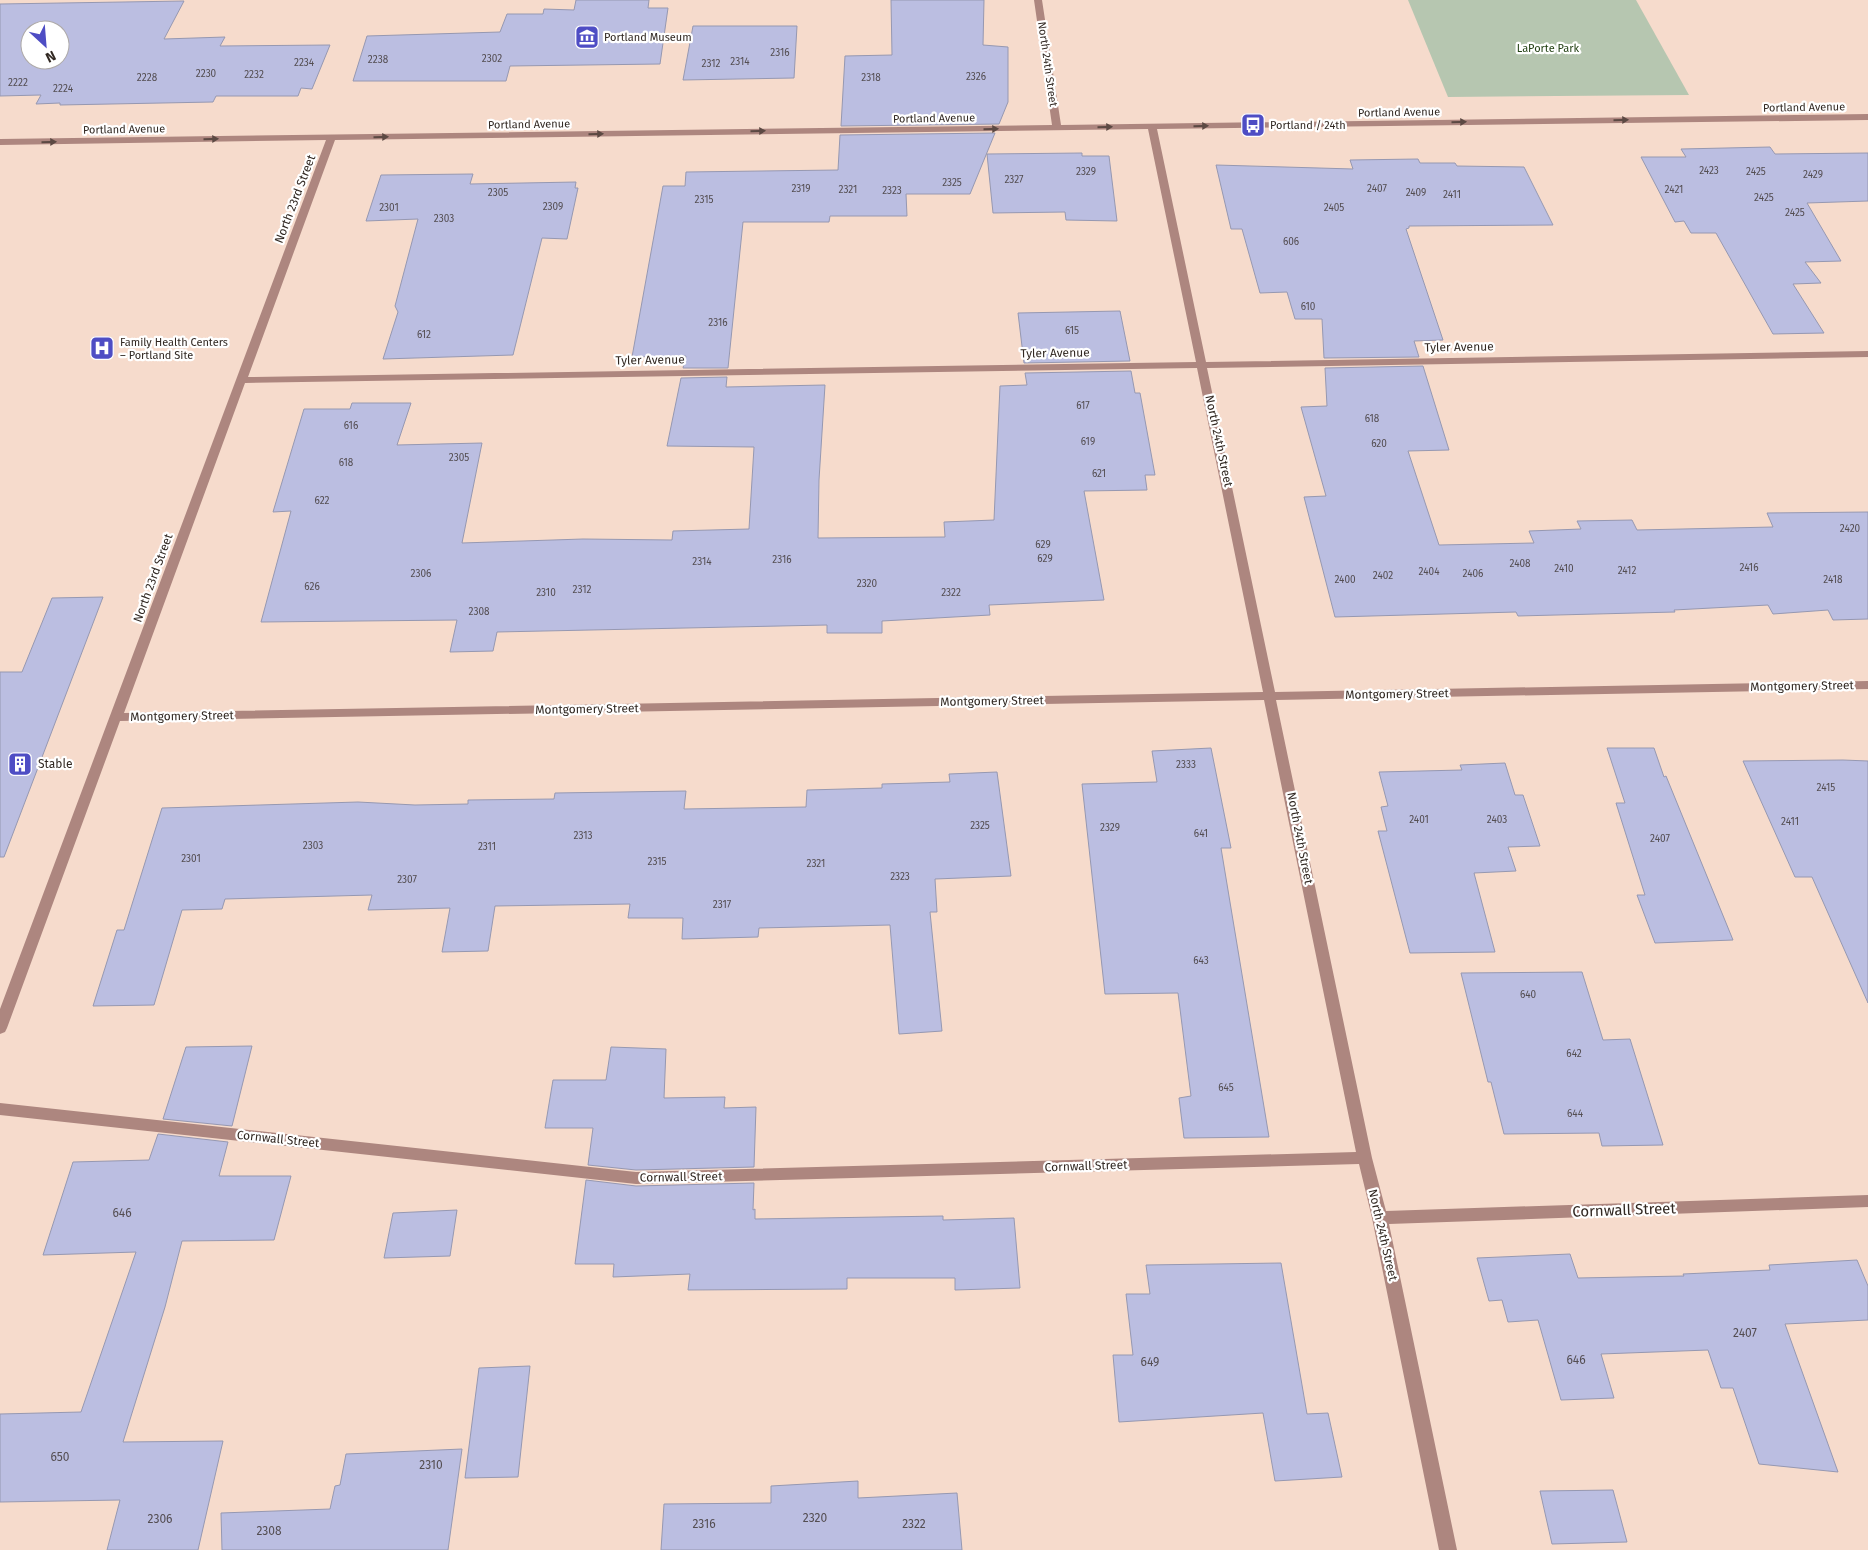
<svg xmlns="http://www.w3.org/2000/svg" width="1868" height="1550" viewBox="0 0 1868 1550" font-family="'Fira Sans',sans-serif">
	<rect width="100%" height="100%" fill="#f6dbcc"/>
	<polygon fill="#b6c6b0" points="1408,0 1636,0 1689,95 1448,97"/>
	<g fill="#bbbee1" stroke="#9698b1" fill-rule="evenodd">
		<polygon points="576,0 649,0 648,8 668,8 660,64 510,66 506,81 353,81 367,36 500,32 507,14 543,14 544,9 574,10"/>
		<polygon points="891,0 984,0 983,45 1008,47 1008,102 999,124 841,126 845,56 892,55"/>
		<path d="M184,1l-20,38 61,-2 -5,9 110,-1 -18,44 -11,-1 -3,8h-82l-3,6 -153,3v-2l-24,1 5,-9 -41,1v-92zM30,30h30v30h-30z"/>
		<polygon points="693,26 797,26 794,78 683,80"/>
		<polygon points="995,133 970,194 906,194 907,216 830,216 829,222 743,222 728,368 683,368 686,356 632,357 663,186 685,186 686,172 838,170 840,135"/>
		<polygon points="1770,147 1775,154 1868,153 1868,201 1807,203 1841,261 1805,262 1821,283 1793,284 1824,333 1773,334 1716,233 1691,233 1684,221 1675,222 1641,157 1686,157 1681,149"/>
		<polygon points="1082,153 1082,156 1109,156 1117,221 1066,220 1065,212 993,213 987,154"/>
		<polygon points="1418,159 1420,163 1455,163 1457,166 1524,167 1553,225 1409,226 1409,228 1406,229 1443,340 1414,341 1419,357 1324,358 1322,319 1295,319 1287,292 1260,293 1242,229 1231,229 1216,165 1353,169 1350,160"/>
		<polygon points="473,174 470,184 576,182 575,188 578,188 567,239 542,238 513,355 383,359 398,312 395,306 418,219 366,221 381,175"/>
		<polygon points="1120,311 1130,361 1024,363 1018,313"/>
		<polygon points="1423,366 1449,450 1408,451 1439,545 1534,543 1529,531 1581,529 1577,521 1632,520 1637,530 1773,527 1767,513 1868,512 1868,619 1833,620 1828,610 1773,614 1768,605 1674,610 1675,612 1518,616 1516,612 1335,617 1304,497 1326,496 1301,407 1327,406 1325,368"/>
		<polygon points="1131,371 1135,393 1140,393 1155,475 1145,475 1147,490 1084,491 1104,600 989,605 990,615 882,621 882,633 827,633 827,625 497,632 493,651 450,652 457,620 261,622 291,511 273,512 304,409 350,409 352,403 411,403 397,445 482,443 462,543 583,539 672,540 673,531 749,529 754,447 667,446 681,378 727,377 726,387 825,385 819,480 818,538 945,537 944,522 994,520 1000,386 1027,385 1025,373"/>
		<polygon points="103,597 4,857 0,857 0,672 22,672 52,598"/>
		<polygon points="1211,748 1231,848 1221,848 1269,1137 1184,1138 1179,1098 1191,1096 1178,993 1105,994 1082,784 1157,782 1152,751"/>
		<polygon points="1607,748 1654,748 1664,777 1666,776 1733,940 1655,943 1637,895 1645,895 1616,803 1625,803"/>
		<polygon points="1843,760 1868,761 1868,1003 1812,877 1795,877 1743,761"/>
		<polygon points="1505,763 1515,795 1523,795 1540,846 1508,847 1516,871 1474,873 1495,952 1410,953 1378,831 1387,831 1381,807 1388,806 1379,772 1462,770 1460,765"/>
		<polygon points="997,772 1011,876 935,879 937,912 930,912 942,1031 899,1034 890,925 759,928 758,937 682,939 683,918 628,918 630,904 495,906 488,951 442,952 450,908 368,910 372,895 225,899 222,909 182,910 154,1005 93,1006 117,930 124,930 162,808 358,802 415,805 468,804 468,800 554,799 555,793 686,791 684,809 806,807 807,790 882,788 882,784 950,782 949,774"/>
		<polygon points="1582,972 1603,1040 1630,1039 1663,1145 1602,1146 1599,1133 1504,1134 1491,1082 1488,1082 1461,973"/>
		<polygon points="252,1046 232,1126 163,1119 186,1047"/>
		<polygon points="611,1047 666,1049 664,1098 725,1097 724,1108 756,1107 754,1167 636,1170 588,1165 593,1128 545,1128 553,1080 606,1080"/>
		<polygon points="158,1134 228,1142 219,1176 291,1176 274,1240 182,1241 165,1307 123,1442 223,1441 198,1550 107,1550 120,1500 0,1502 0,1414 81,1412 136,1252 43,1255 73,1162 149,1160"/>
		<polygon points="586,1180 636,1186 754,1183 753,1210 755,1209 755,1219 943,1216 943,1220 1014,1218 1020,1288 955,1290 955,1278 847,1278 847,1289 688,1290 690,1274 613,1277 614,1264 575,1264"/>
		<polygon points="457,1210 450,1256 384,1258 393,1213"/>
		<polygon points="1570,1254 1578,1278 1684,1276 1683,1274 1770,1270 1769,1265 1857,1260 1868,1286 1868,1320 1785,1324 1838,1472 1759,1464 1733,1388 1721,1388 1708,1350 1601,1354 1614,1398 1561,1400 1538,1320 1508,1322 1502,1300 1489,1301 1477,1258"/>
		<polygon points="1281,1263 1307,1414 1328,1413 1342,1477 1275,1481 1263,1413 1119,1422 1113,1355 1133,1355 1126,1294 1150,1294 1146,1265"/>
		<polygon points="530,1366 518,1477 465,1478 479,1368"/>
		<polygon points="462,1449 448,1550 222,1550 221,1513 330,1509 335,1486 340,1485 346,1454"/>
		<polygon points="858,1481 858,1498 957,1493 962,1550 661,1550 664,1504 771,1503 771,1486"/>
		<polygon points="1613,1490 1627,1542 1552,1544 1540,1491"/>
	</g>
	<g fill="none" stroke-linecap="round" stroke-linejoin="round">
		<path fill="#ad867f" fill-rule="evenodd" d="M1034,0h8l19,125 807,-11v6l-711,9 49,233 662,-11v6l-661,11 68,324 593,-11v8l-592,11 96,458 14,53 482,-16v12l-479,17 68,326h-18l-67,-332 -13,-54 -723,20 -636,-69v-12l636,69 720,-20 -92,-452 -1144,21 -113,307 -2,4 -5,2v-25l326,-869 -326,5v-6l1052,-14zM1148,129l48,233 -948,15 87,-237zM1197,368l66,324 -1139,21 121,-330z"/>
	</g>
	<defs><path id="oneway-solid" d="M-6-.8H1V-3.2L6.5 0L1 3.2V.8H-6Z" transform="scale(1.25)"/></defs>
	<g fill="#5c4943">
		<use href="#oneway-solid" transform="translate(1621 120) rotate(-1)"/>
		<use href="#oneway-solid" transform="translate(1459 122) rotate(-1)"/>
		<use href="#oneway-solid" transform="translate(1201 126) rotate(-1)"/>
		<use href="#oneway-solid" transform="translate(1105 127) rotate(-1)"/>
		<use href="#oneway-solid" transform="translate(991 129) rotate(-1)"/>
		<use href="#oneway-solid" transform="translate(758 131) rotate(-1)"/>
		<use href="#oneway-solid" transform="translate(596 134) rotate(-1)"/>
		<use href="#oneway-solid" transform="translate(381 137) rotate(-1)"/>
		<use href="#oneway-solid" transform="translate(211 139) rotate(-1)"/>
		<use href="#oneway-solid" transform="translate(49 142) rotate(-1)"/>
	</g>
	<defs>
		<g id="museum-square" transform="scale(1.25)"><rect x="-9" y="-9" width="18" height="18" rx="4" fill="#4e4dc4" stroke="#fff"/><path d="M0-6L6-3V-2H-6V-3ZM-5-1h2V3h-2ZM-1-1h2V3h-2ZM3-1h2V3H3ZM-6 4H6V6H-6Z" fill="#fff"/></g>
		<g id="bus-square" transform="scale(1.25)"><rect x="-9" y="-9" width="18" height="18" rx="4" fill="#4e4dc4" stroke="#fff"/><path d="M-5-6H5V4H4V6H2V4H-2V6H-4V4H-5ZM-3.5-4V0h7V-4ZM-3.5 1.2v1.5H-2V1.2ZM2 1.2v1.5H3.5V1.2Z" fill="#fff"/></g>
		<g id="hospital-square" transform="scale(1.25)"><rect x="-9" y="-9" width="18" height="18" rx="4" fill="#4e4dc4" stroke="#fff"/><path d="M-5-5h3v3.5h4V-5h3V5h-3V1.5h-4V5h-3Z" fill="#fff"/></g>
		<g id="building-square" transform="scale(1.25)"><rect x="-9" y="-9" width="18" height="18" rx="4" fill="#4e4dc4" stroke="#fff"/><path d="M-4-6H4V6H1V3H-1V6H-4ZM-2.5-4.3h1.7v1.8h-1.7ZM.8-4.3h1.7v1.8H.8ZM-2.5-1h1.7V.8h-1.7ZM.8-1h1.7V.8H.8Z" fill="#fff"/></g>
	</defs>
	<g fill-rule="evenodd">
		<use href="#museum-square" x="587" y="37"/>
		<use href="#bus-square" x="1253" y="125"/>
		<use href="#hospital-square" x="102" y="348"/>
		<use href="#building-square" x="20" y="764"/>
	</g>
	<g text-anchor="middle" stroke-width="4.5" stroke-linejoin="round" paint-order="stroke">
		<g font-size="10" fill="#544e52">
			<text x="780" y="56">2316</text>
			<text x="492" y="62">2302</text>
			<text x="378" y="63">2238</text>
			<text x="740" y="65">2314</text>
			<text x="304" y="66">2234</text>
			<text x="711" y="67">2312</text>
			<text x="206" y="77">2230</text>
			<text x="254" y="78">2232</text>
			<text x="976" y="80">2326</text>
			<text x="147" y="81">2228</text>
			<text x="871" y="81">2318</text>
			<text x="18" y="86">2222</text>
			<text x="63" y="92">2224</text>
			<text x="1709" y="174">2423</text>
			<text x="1086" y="175">2329</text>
			<text x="1756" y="175">2425</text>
			<text x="1813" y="178">2429</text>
			<text x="1014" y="183">2327</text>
			<text x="952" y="186">2325</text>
			<text x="801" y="192">2319</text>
			<text x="1377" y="192">2407</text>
			<text x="848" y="193">2321</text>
			<text x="1674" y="193">2421</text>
			<text x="892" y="194">2323</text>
			<text x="498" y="196">2305</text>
			<text x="1416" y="196">2409</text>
			<text x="1452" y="198">2411</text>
			<text x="1764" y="201">2425</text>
			<text x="704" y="203">2315</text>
			<text x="553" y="210">2309</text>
			<text x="389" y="211">2301</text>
			<text x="1334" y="211">2405</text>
			<text x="1795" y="216">2425</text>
			<text x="444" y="222">2303</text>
			<text x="1291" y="245">606</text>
			<text x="1308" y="310">610</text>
			<text x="718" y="326">2316</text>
			<text x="1072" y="334">615</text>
			<text x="424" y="338">612</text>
			<text x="1083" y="409">617</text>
			<text x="1372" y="422">618</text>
			<text x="351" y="429">616</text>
			<text x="1088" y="445">619</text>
			<text x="1379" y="447">620</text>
			<text x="459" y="461">2305</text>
			<text x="346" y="466">618</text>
			<text x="1099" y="477">621</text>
			<text x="322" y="504">622</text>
			<text x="1850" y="532">2420</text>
			<text x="1043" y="548">629</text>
			<text x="1045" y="562">629</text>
			<text x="782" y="563">2316</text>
			<text x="702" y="565">2314</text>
			<text x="1520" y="567">2408</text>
			<text x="1749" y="571">2416</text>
			<text x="1564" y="572">2410</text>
			<text x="1627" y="574">2412</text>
			<text x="1429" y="575">2404</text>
			<text x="421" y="577">2306</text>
			<text x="1473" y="577">2406</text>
			<text x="1383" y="579">2402</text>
			<text x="1345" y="583">2400</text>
			<text x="1833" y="583">2418</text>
			<text x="867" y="587">2320</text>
			<text x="312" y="590">626</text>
			<text x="582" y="593">2312</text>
			<text x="546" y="596">2310</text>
			<text x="951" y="596">2322</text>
			<text x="479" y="615">2308</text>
			<text x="1186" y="768">2333</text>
			<text x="1826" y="791">2415</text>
			<text x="1419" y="823">2401</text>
			<text x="1497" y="823">2403</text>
			<text x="1790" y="825">2411</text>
			<text x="980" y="829">2325</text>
			<text x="1110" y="831">2329</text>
			<text x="1201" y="837">641</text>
			<text x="583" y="839">2313</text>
			<text x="1660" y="842">2407</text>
			<text x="313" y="849">2303</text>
			<text x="487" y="850">2311</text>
			<text x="191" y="862">2301</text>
			<text x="657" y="865">2315</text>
			<text x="816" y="867">2321</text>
			<text x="900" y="880">2323</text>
			<text x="407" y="883">2307</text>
			<text x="722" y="908">2317</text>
			<text x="1201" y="964">643</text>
			<text x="1528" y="998">640</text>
			<text x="1574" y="1057">642</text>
			<text x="1226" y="1091">645</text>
			<text x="1575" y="1117">644</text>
		</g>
		<g font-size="11" fill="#312822" stroke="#fff" text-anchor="start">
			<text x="604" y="41">Portland Museum</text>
			<text x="1270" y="129">Portland / 24th</text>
			<text x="120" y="346">Family Health Centers<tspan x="120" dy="13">– Portland Site</tspan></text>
		</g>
		<g font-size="11" fill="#234114" stroke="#fff">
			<text x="1548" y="52">LaPorte Park</text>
		</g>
		<g font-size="11" fill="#312822" stroke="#fff">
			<text transform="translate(1048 64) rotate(82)" y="4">North 24th Street</text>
			<text transform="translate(1804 107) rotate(-1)" y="4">Portland Avenue</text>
			<text transform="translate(1399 112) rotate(-1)" y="4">Portland Avenue</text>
			<text transform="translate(934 118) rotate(-1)" y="4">Portland Avenue</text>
			<text transform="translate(529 124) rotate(-1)" y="4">Portland Avenue</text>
			<text transform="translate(124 129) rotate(-1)" y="4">Portland Avenue</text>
		</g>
		<g font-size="12" fill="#312822" stroke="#fff">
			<text transform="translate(295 199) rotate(-69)" y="4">North 23rd Street</text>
			<text transform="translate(1459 347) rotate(-1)" y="4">Tyler Avenue</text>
			<text transform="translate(1055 353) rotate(-1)" y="4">Tyler Avenue</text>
			<text transform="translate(650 360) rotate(-1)" y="4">Tyler Avenue</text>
			<text transform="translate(1219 441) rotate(78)" y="4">North 24th Street</text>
			<text transform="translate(153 578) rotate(-70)" y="4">North 23rd Street</text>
			<text transform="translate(1802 686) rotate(-1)" y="4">Montgomery Street</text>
			<text transform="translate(1397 694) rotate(-1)" y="4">Montgomery Street</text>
			<text transform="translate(992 701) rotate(-1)" y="4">Montgomery Street</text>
			<text transform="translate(587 709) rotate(-1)" y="4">Montgomery Street</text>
			<text transform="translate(182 716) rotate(-1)" y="4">Montgomery Street</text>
			<text transform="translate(1300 838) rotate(79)" y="4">North 24th Street</text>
			<text transform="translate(278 1139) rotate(6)" y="4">Cornwall Street</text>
			<text transform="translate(1086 1166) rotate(-2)" y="4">Cornwall Street</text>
			<text transform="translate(681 1177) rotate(-1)" y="4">Cornwall Street</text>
			<text transform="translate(1383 1235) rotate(77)" y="4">North 24th Street</text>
		</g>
		<g font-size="12" fill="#312822" stroke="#fff" text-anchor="start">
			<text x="38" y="768">Stable</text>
		</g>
		<g font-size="12" fill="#544e52">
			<text x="122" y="1217">646</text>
			<text x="1745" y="1337">2407</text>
			<text x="1576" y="1364">646</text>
			<text x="1150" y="1366">649</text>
			<text x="60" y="1461">650</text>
			<text x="431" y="1469">2310</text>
			<text x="815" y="1522">2320</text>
			<text x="160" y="1523">2306</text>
			<text x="704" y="1528">2316</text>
			<text x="914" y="1528">2322</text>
			<text x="269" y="1535">2308</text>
		</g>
		<g font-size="15" fill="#312822" stroke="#fff">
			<text transform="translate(1624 1210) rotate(-2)" y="5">Cornwall Street</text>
		</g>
	</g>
	<g transform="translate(45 45) rotate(154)"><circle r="24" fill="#ffffff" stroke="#ada9a7"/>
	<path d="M0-4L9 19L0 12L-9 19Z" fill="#4e4dc4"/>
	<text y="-8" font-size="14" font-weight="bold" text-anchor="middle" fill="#312822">N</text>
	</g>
</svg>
